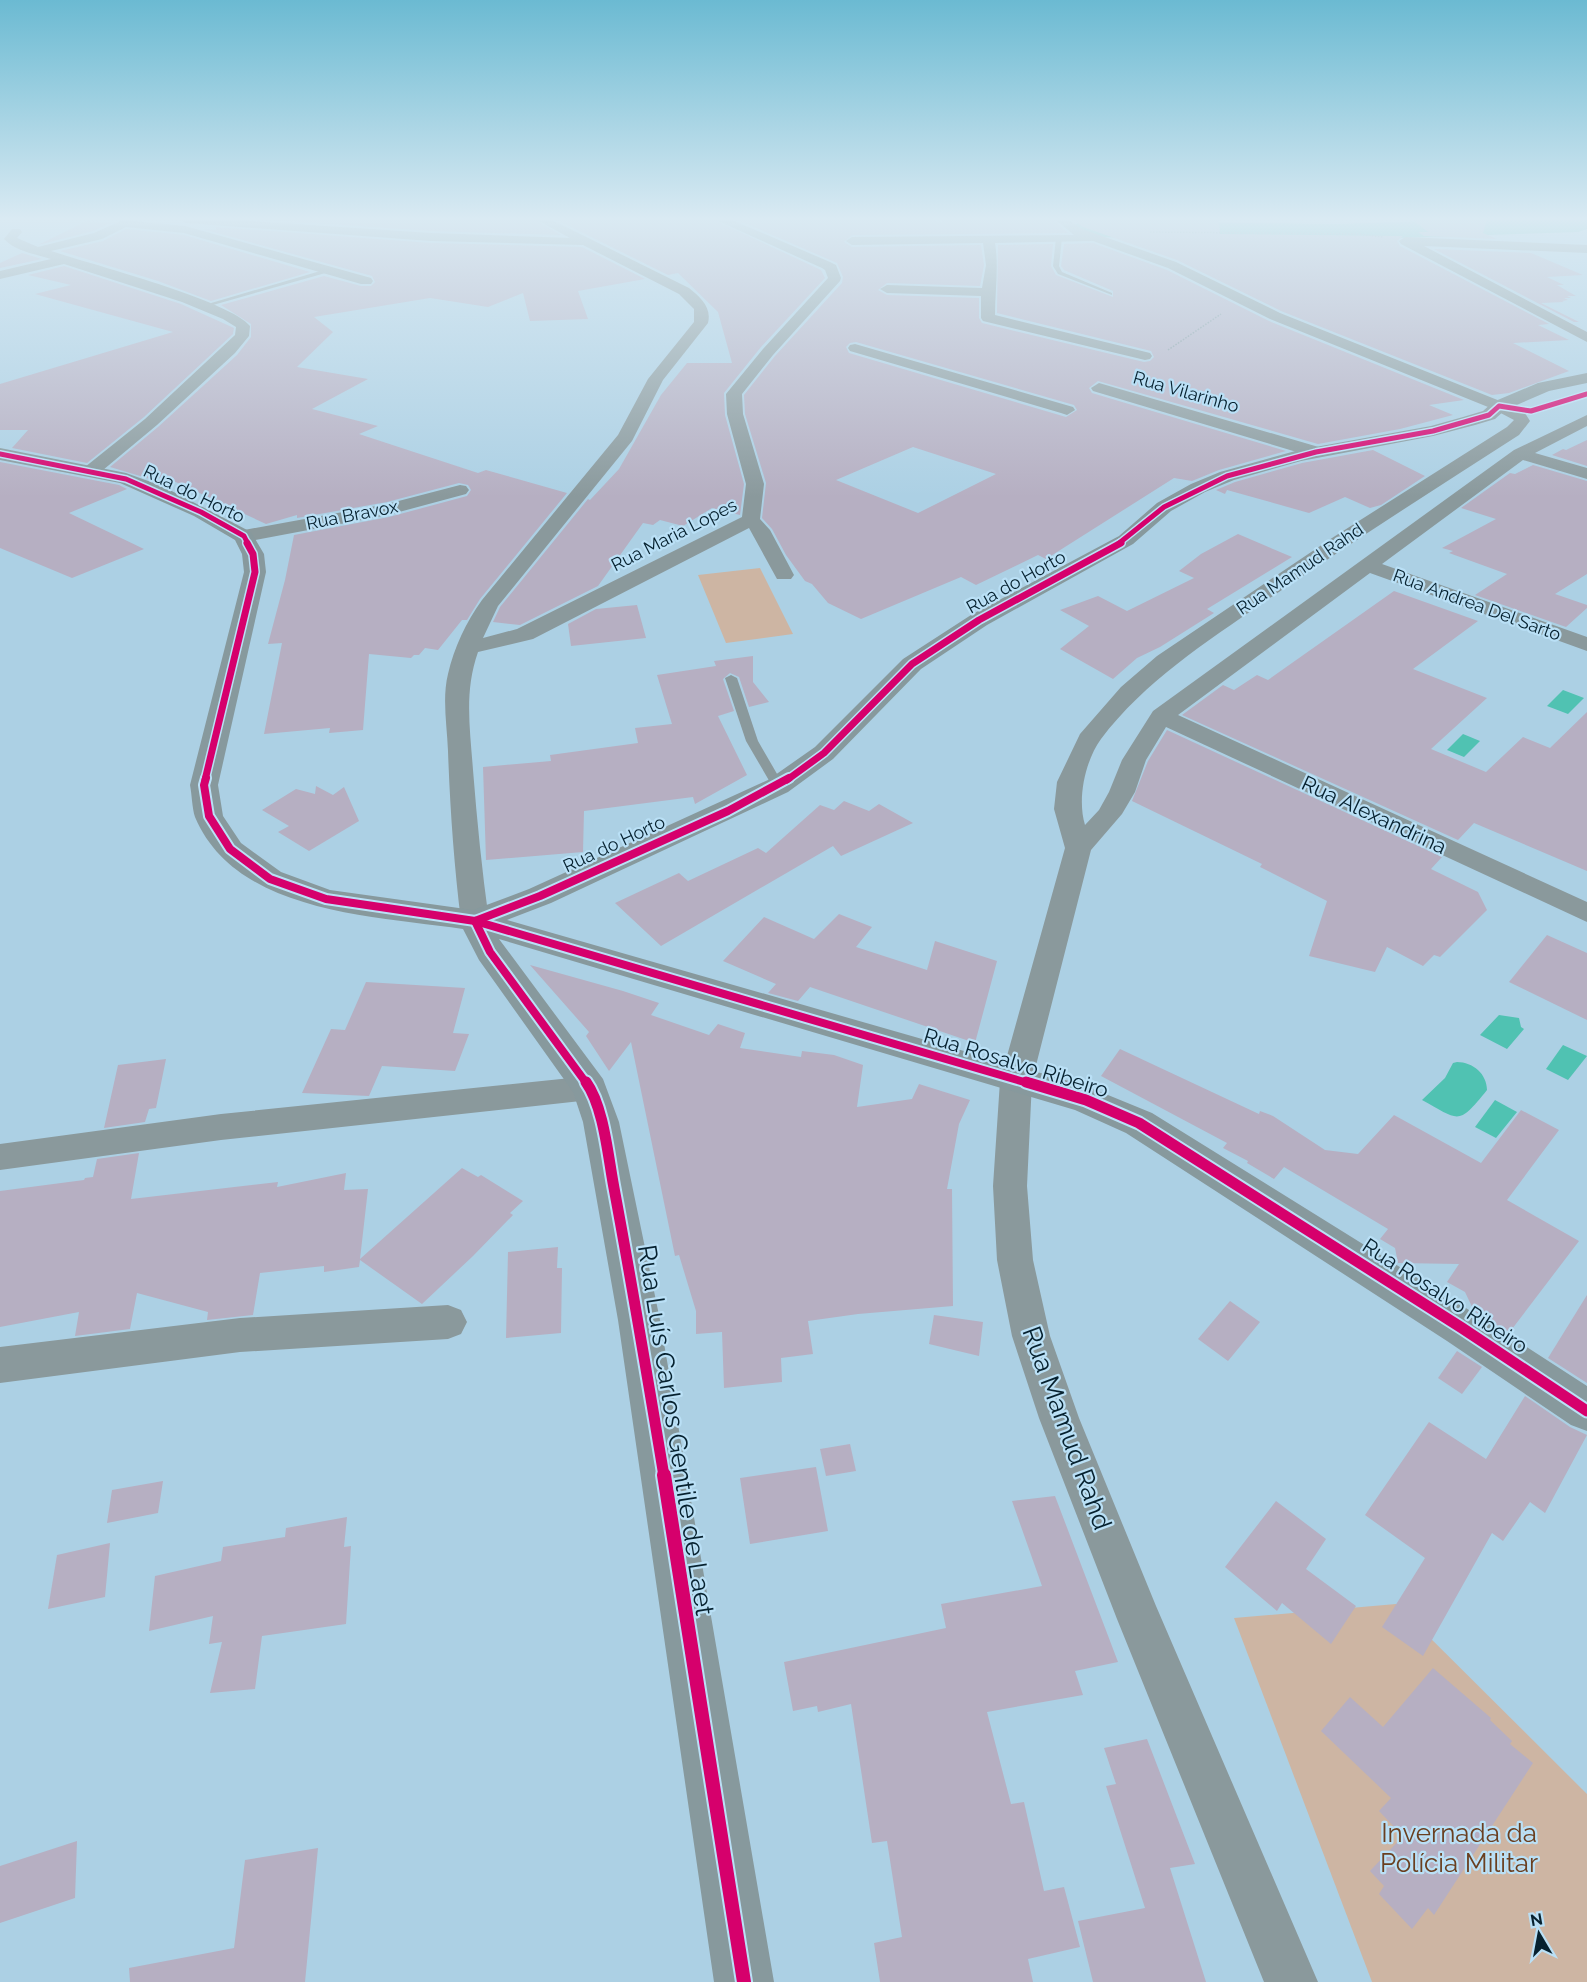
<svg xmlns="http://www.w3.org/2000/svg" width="1587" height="1982" viewBox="0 0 1587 1982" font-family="Raleway,sans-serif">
	<rect width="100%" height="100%" fill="#acd0e4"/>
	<g fill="#cdb5a3">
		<polygon points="760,568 793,634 726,643 698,575"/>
		<polygon points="1396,1604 1587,1794 1587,1982 1372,1982 1234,1618"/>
	</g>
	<g fill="#50c2b2">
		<polygon points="1563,690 1584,698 1568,714 1547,706"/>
		<polygon points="1463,734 1480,741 1464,757 1447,750"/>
		<polygon points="1499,1015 1519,1018 1521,1027 1524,1029 1507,1049 1480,1035"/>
		<polygon points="1563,1045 1587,1056 1568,1080 1546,1069"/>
		<path d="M1457,1062c16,0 30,12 30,28 -29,36 -27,31 -65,10l23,-22 8,-15z"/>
		<polygon points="1495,1100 1517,1112 1496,1138 1475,1127"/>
	</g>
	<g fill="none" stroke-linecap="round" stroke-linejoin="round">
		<polygon fill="#50c2b2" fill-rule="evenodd" points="1469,220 1587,220 1587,229 1578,232 1336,240 1085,237 1076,234 1072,229 1076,224 1085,221 1336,224"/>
	</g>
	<g fill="#b6afc2" fill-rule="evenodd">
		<polygon points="271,220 535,220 561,235 431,231"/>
		<polygon points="557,220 714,220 821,270 825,278 761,347 724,393 725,415 744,484 740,515 712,508 683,526 660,520 653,525 643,523 598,586 520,625 493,622 500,607 588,499 590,500 619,469 661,395 687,363 732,363 718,312 678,273 668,275"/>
		<path d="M738,220h193l11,2 -1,-2h113l14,13 -216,2 -8,7 8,5 129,-2 3,20 -4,21 -93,-3 -9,7 9,5 92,3v20l3,5 162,39 6,-1 4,-4 -3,-6 -154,-38 1,-68 55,-1 -2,22 5,9 57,22v-6l-49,-21 -3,-4 3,-22 29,-1 74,27 102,51 195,79 -35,5 24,10 -53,14 -82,15 -220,-63 -9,7 3,5 194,58 -67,19 -27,11 -18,-3 -128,81 -8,-4 -62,30 -15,-8 -100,42 -33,-16 -16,-19 -7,-3 -19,-26 -14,-26 -10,-11 4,-35 -21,-69 -1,-19 31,-39 67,-73 1,-6 -6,-14zM856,342l218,63 3,5 -11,7 -217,-64 -3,-6 4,-4zM913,447l83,27 -78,39 -82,-33z"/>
		<polygon points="1073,220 1219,220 1220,234 1403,236 1397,241 1400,246 1549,324 1538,325 1569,340 1513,343 1569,371 1509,393 1492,395 1281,311 1177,260 1083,227"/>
		<polygon points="1413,220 1487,220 1483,233 1497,239 1424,236 1418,232 1428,232"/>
		<polygon points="87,221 111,223 93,231 38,245"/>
		<polygon points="216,227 431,243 582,247 645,279 578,291 588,319 530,321 523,293 488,307 430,298 314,317 333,332 297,367 368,379 312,409 378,426 359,434 478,473 486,470 567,493 480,599 467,620 462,620 438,650 425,648 419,655 414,655 411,658 369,654 363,730 329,733 330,728 264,734 282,643 268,644 285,580 294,535 389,517 467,496 471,490 468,485 459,483 387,502 297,518 297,515 266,524 167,478 163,479 157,477 150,479 110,467 158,427 237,355 251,337 251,324 221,305 324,276 361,286 371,286 375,282 372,276 203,229 216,230"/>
		<polygon points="126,229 184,235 310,272 211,301 158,281 60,251 103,241"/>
		<polygon points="1434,249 1531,253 1583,275 1547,277 1564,285 1557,285 1576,296 1567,296 1571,298 1564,298 1568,300 1562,301 1564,302 1541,303 1579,322 1574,322"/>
		<polygon points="22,253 42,259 0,268 0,263"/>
		<polygon points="64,266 181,304 234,328 233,334 144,417 87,463 12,448 28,430 0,430 0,384 173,332 35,294 71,285 28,275"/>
		<polygon points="1587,440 1587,466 1552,455 1563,449 1566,450"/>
		<polygon points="1373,450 1425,476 1381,505 1370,508 1345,497 1309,513 1227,490 1225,494 1216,490 1235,482 1302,463"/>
		<polygon points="0,462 119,485 127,489 69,513 144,549 72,578 0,548"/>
		<polygon points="1533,465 1587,481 1587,574 1555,594 1587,605 1587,608 1566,627 1475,595 1507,574 1449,553 1453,551 1442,548 1496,519 1461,508 1510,473 1515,474"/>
		<polygon points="1238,534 1292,557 1207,609 1214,613 1160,647 1137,658 1113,679 1060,649 1089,626 1060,610 1098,596 1127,611 1194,578 1179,571 1201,554"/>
		<polygon points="1394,591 1478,621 1413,669 1487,698 1431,749 1486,772 1523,737 1550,748 1587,712 1587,871 1474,823 1458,840 1182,715 1223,685 1234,690 1257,675 1268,680"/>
		<polygon points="637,605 646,638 571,646 568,624 596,609"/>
		<polygon points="753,656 753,682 769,702 749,707 739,677 730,673 723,679 734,711 718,716 747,775 695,804 693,797 584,811 583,852 486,860 483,767 551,761 550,755 638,743 635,728 672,724 657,675 716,666 714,661"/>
		<polygon points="1167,730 1442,857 1431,869 1478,892 1487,910 1440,957 1434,955 1423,966 1387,947 1375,972 1309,956 1327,901 1260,867 1262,864 1132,801 1148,761"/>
		<polygon points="316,786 333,795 344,787 359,821 309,851 278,832 289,826 262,810 296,789 315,794"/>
		<polygon points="844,801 869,811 879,804 913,823 841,856 833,846 661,946 615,903 679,873 688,881 758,848 766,853 820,805 834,810"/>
		<polygon points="839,914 872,927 856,947 927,970 935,941 997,961 975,1043 810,987 798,1001 768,993 776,984 723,961 764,917 814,939"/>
		<polygon points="1547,935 1587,953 1587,1020 1509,982"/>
		<polygon points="530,965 623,991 659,1003 651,1015 709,1035 718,1024 745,1033 740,1048 801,1057 802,1051 834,1055 863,1065 857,1107 912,1099 919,1084 970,1100 959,1124 947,1189 952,1189 953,1306 858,1314 808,1321 813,1354 781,1358 782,1382 724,1388 722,1332 696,1334 696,1311 679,1255 675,1256 631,1042 609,1071 586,1036 589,1032"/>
		<polygon points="366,982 465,988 453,1033 469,1034 455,1071 382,1066 369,1096 302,1093 331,1029 345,1030"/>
		<polygon points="1120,1049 1259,1114 1260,1111 1273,1116 1325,1150 1358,1154 1394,1115 1481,1163 1521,1110 1559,1130 1507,1200 1579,1241 1509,1333 1474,1311 1465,1292 1447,1282 1459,1264 1398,1263 1395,1248 1380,1239 1388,1229 1284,1167 1274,1179 1247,1163 1248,1161 1223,1148 1227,1143 1101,1076"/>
		<polygon points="166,1059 156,1108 149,1109 145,1122 104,1128 118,1065"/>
		<polygon points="139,1153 131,1199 278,1182 277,1187 346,1173 344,1190 368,1189 360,1259 462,1168 478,1177 481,1175 523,1201 510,1213 513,1215 473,1256 422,1304 360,1260 359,1267 324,1272 324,1266 260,1273 253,1315 207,1320 208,1312 137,1293 130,1329 75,1336 79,1312 0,1327 0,1191 84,1180 85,1178 93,1177 97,1159"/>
		<polygon points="558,1247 557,1268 562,1268 561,1333 506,1338 508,1252"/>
		<polygon points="1587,1295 1587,1383 1548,1358"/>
		<polygon points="1230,1301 1260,1322 1228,1361 1198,1339"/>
		<polygon points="934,1315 983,1322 979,1356 929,1344"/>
		<polygon points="1457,1351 1482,1367 1462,1394 1438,1378"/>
		<polygon points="1525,1396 1570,1427 1587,1435 1545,1513 1530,1502 1503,1541 1492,1533 1423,1656 1382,1627 1425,1558 1365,1515 1429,1422 1486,1459"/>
		<polygon points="850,1444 856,1471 826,1476 820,1449"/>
		<polygon points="816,1467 828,1531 750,1544 740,1478"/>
		<polygon points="163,1481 158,1513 107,1523 112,1490"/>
		<polygon points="1055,1496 1118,1662 1075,1671 1083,1695 987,1712 1011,1804 1024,1802 1044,1891 1064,1887 1080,1947 1028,1959 1033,1982 880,1982 874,1943 902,1937 887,1841 872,1843 851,1704 818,1712 817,1706 793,1711 784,1662 946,1628 941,1604 1042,1586 1012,1501"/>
		<polygon points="1276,1501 1326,1539 1306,1569 1356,1606 1331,1644 1282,1603 1277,1611 1225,1567"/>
		<polygon points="347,1517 344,1547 351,1546 346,1624 262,1636 255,1689 210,1693 222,1642 209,1644 213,1616 149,1631 155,1576 221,1561 223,1547 285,1537 286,1528"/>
		<polygon points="110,1543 105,1597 48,1609 57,1555"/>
		<polygon points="1433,1668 1491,1718 1490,1720 1512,1741 1510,1744 1533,1763 1434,1915 1428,1908 1412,1929 1379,1894 1384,1886 1370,1871 1403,1836 1379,1811 1391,1798 1321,1731 1350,1697 1383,1727"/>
		<polygon points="1147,1739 1195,1864 1170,1868 1206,1982 1093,1982 1078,1921 1145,1908 1106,1786 1116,1784 1104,1748"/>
		<polygon points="77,1841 75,1898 0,1923 0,1866"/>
		<polygon points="318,1848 305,1982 130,1982 129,1968 234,1948 245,1860"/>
	</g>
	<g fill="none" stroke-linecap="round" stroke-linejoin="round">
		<g stroke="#86989e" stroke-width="1.5" stroke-dasharray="1.5 1.5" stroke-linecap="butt">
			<polyline points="1150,232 1358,234 1383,237"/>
			<polyline points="1168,350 1221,314"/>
		</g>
		<g fill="#8a999c" fill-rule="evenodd">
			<polygon points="1059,236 1062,238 1059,266 1062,272 1112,293 1112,295 1058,274 1053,266 1056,238"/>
			<polygon points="327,269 329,272 206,307 201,306"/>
			<polygon points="731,675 737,678 758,741 784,786 782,789 774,789 746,741 725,678"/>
		</g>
		<g fill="#8a999c" fill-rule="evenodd">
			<path d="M123,220l62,6 186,52 2,3 -2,3h-10l-177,-51 -58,-6 -24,12 -51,12c39,13 178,49 199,75l-1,10 -14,17 -78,72 -60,50h-12l-3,-4 3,-4 60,-48 90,-84 1,-8 -13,-8 -41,-17 -118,-38 -64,15v-8l51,-12c-16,-5 -36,-8 -47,-20l8,-10h8l2,3 -5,6 21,9 56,-14z"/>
			<path d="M180,220h57l194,13 139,5 -33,-18h15l137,68c11,9 23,19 19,35l-45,57 -31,61 -134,165 -15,32 34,-9 225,-112 4,-33 -19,-70 -1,-20 37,-45 65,-71 -3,-8 -3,-2 -106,-48h16l98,42 6,3 5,13 -1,3 -67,74 -31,39 1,20 21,70 -4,35 10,11 24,45 -3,4h-14l-28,-51 -216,111 -55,13c-14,40 -8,76 -5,118 4,51 9,101 16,151l-4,7 -10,2 -10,-2 -4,-7c-7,-57 -11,-113 -13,-170 -1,-25 -6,-53 0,-77 6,-26 18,-52 34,-74l136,-165 30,-56 46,-57v-13l-15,-15 -96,-49 -152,-4 -245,-18z"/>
			<path d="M1056,220h13l13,9 94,33 104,51 225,90 20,10 5,8 -11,14c-86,55 -171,110 -255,167 -59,41 -119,79 -163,137 -16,22 -24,60 -16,86l14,-15 10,-18 13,-32 31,-49 361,-261 73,-35v11l-52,27 52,15v11l-64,-19 -141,104 205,73v14l-217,-78 -192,142 409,187v20l-421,-195 -20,33 -11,32 -13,22 -31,36 -59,231 -5,105 6,74 17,76 29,82 77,188 162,376h-54l-147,-363 -78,-201 -27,-82 -15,-76 -4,-74 7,-105 65,-233 -11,-39 3,-27 23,-48 41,-47 36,-31 175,-118 175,-111 7,-7 -21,-11 -223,-90 -102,-51 -75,-27 -98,2c4,24 0,48 0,72l155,38 2,3 -2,3 -5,1 -162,-39 -2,-3v-22l-94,-3 -7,-4 7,-4 95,3 4,-23 -3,-22 -131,2 -6,-4 6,-4 222,-2z"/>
			<polygon points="1405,237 1587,245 1587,253 1424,246 1587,332 1587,342 1401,244 1399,241"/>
			<polygon points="855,344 1073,407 1075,410 1067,415 1061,413 850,351 848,348 850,345"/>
			<polygon points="1099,383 1322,448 1325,452 1322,456 1310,456 1093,391 1091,388"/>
			<polygon points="460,485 466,486 469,490 466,494 388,515 244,542 237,540 234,536 237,532 244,530 387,504"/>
			<polygon points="590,1076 601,1079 606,1088 601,1097 590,1100 221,1140 0,1170 0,1144 221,1114"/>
			<polygon points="448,1305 461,1310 467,1322 461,1334 448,1339 240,1352 0,1383 0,1347 240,1318"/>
		</g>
		<path fill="#87999d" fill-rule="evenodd" d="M1587,373v10l-38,8 -44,19 -10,9 -20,6 -42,11 -132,25 -67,19 -29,12 -34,19 -38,33 -146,81 -66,44 -88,90 -45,33 -237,111 -44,17 579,166 66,27 325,202 110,71v45l-16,-6 -124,-84 -321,-208 -51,-23 -576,-171 104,140 16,43 41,198 114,662h-60l-96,-662 -35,-198 -10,-30 -94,-132 -16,-31c-88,-13 -227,-15 -268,-112 -3,-9 -3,-22 -5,-32l54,-213 -2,-18 -7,-14 -41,-24 -74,-33 -120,-23v-12l126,25 36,13 89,46 13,22 2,18 -48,213 5,31 18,27 40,29 49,18 143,20 56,-21 239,-109 47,-33 88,-88 68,-44 148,-79 38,-33 34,-19 29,-12 79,-22 132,-24 32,-9 20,-6 10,-9 45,-19z"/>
		<g stroke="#bae0f6" stroke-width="8">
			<g id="cycleway-far4">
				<polyline points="0,454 126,479 201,512 244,536 248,544"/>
				<polyline points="1118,544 1164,507 1227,476 1316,452 1433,431 1489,415 1499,406 1531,411 1587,394"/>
			</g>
		</g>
		<g stroke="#bae0f6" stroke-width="10">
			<g id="cycleway-far3">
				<polyline points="205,780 255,572 253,554 247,543"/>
				<polyline points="787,780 824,753 912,664 979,620 1121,543"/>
			</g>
		</g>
		<g stroke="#bae0f6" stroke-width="12">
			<g id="cycleway-far2">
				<polyline points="206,778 204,785 209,816 230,849 270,879 326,899 475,921 540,896 728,811 789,778"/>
				<polyline points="475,921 1031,1084"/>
				<polyline points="475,921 490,952 587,1084"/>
			</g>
		</g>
		<g stroke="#bae0f6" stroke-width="15">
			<g id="cycleway-far1">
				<path d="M586,1082c18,25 22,75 28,106 18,96 34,192 50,288"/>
				<polyline points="1026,1082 1086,1100 1139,1123 1462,1328 1587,1411"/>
			</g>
		</g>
		<g stroke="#bae0f6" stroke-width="18">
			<polyline id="cycleway" points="664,1475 744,1982"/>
		</g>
		<use href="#cycleway-far4" stroke="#d6006c" stroke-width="5"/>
		<use href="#cycleway-far3" stroke="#d6006c" stroke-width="7"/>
		<use href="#cycleway-far2" stroke="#d6006c" stroke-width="8"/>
		<use href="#cycleway-far1" stroke="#d6006c" stroke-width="11"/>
		<use href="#cycleway" stroke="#d6006c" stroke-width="14"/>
	</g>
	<linearGradient id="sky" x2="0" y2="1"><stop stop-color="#6bbad2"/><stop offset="0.44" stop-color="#daeaf3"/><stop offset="1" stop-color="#daeaf3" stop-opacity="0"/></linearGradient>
	<rect width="1587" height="497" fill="url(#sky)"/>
	<g text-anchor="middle" stroke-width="4.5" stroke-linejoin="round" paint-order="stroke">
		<g font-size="18" fill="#06212f" stroke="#bae0f6">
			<text transform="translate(1186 392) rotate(16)" y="6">Rua Vilarinho</text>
			<text transform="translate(194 494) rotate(26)" y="6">Rua do Horto</text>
			<text transform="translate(352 515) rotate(-11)" y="6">Rua Bravox</text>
			<text transform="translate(674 535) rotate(-27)" y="6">Rua Maria Lopes</text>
			<text transform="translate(1300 569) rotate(-34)" y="6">Rua Mamud Rahd</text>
			<text transform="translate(1016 582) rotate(-29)" y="6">Rua do Horto</text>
			<text transform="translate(1477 605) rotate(20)" y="6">Rua Andrea Del Sarto</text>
			<text transform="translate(614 844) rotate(-25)" y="6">Rua do Horto</text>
		</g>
		<g font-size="21" fill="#06212f" stroke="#bae0f6">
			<text transform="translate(1374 815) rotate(25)" y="7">Rua Alexandrina</text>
			<text transform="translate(1016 1063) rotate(17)" y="7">Rua Rosalvo Ribeiro</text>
			<text transform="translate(1445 1296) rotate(33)" y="7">Rua Rosalvo Ribeiro</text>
		</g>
		<g font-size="26" fill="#06212f" stroke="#bae0f6">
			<text transform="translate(1067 1428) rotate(70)" y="9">Rua Mamud Rahd</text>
			<text transform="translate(676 1430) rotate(81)" y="9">Rua Luís Carlos Gentile de Laet</text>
		</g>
		<g font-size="26" fill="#6a3f20" stroke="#bae0f6">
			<text x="1459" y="1842">Invernada da<tspan x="1459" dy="30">Polícia Militar</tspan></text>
		</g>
	</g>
	<g transform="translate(1539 1934) rotate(350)" stroke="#bae0f6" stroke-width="4.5" paint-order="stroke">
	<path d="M0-4.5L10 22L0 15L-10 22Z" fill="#06212f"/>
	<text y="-9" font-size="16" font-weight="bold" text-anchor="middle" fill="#06212f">N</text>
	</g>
</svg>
